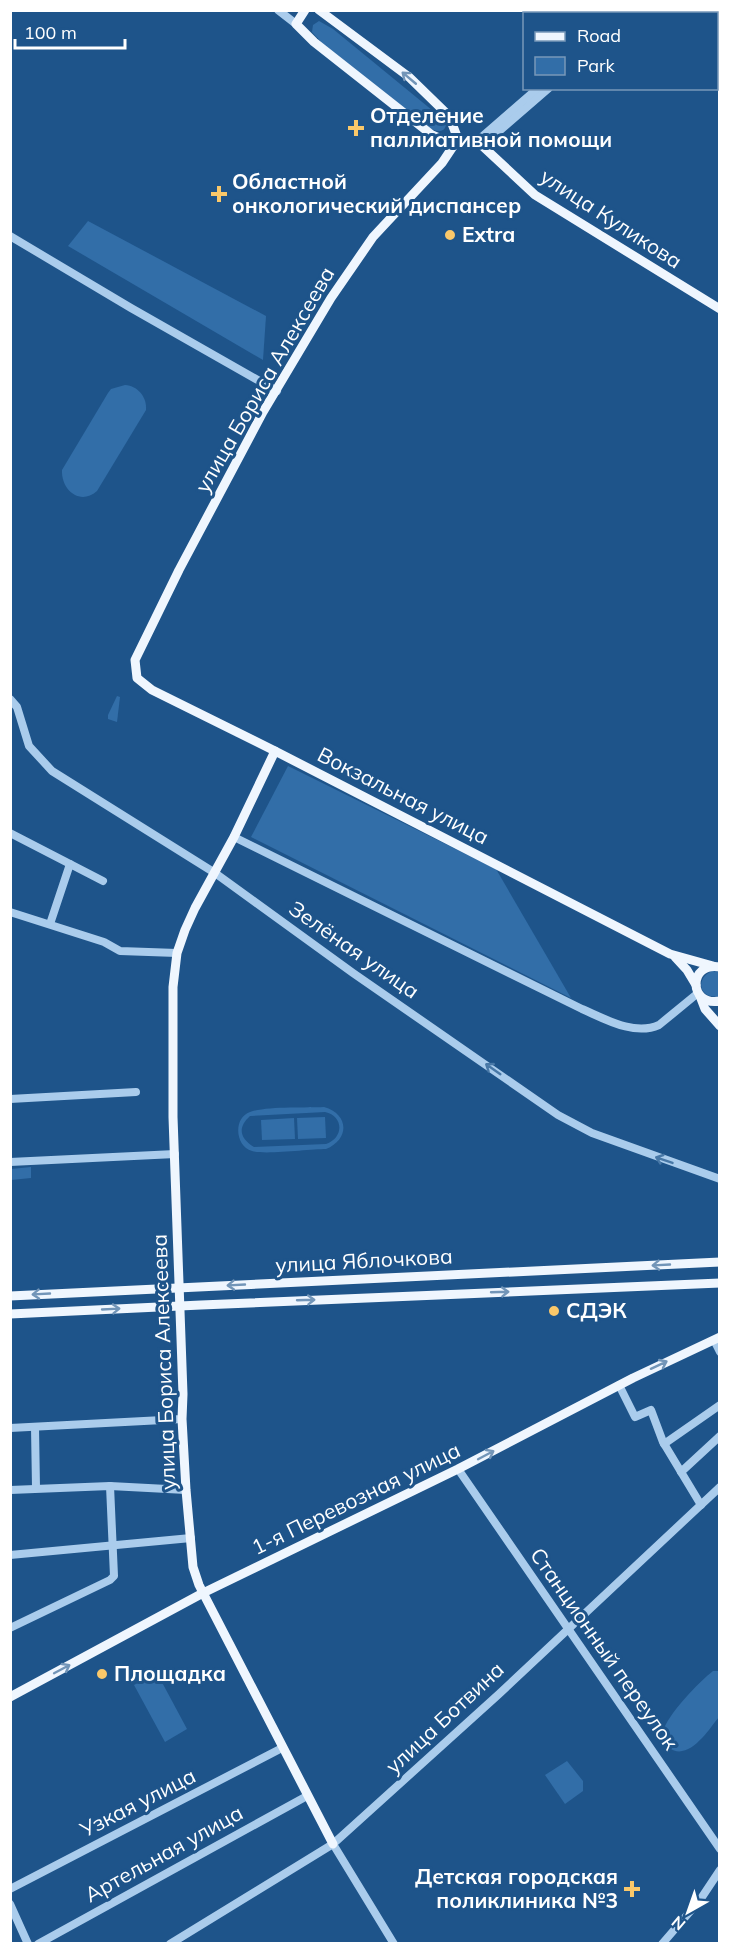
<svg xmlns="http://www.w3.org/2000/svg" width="730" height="1954" viewBox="0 0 730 1954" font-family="Mulish,sans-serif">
	<rect width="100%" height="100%" fill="#1e548a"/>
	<g fill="#326ea8" fill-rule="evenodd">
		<path d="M319,21l14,8 105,86 8,10c-2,9 -11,6 -17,3l-107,-85 -10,-11 1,-7z"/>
		<polygon points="88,221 266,316 263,360 68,246"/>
		<path d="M125,385c13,1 22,12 21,25l-49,81c-17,15 -36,-1 -35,-21l46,-77 3,-4z"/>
		<polygon points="117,696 120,697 117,722 108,719 108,715"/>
		<polygon points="288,766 496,869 571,998 251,837"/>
		<path d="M712,971l7,1v24c-19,4 -25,-17 -7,-25z"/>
		<path d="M324,1107c25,7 26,32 2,42 -16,0 -61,6 -74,2 -17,-5 -19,-33 -2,-39 17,-6 56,-4 74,-5zM325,1112c19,4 19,26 1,32l-72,3c-14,-9 -17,-19 -4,-31z"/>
		<polygon points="325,1117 326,1138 298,1139 297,1118"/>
		<polygon points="294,1118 295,1139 262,1140 261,1120"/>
		<polygon points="31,1167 31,1178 11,1180 11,1169"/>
		<path d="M713,1671h6v46c-10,12 -30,45 -50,31 -5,-3 -8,-11 -6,-16 3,-16 37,-51 50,-61z"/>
		<polygon points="157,1673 187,1729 165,1742 134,1685"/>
		<polygon points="567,1761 583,1781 583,1791 565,1804 545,1775"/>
	</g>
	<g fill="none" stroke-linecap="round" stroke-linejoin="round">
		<g stroke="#aaccec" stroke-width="8">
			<polyline points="278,10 296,24"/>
			<polyline points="624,14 627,10"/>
			<polyline points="635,14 639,10"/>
			<polyline points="477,141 538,88"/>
			<polyline points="482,146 549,88"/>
			<polyline points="10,236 131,308 277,391"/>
			<polyline points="10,699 17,707 29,746 52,771 215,873 353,973 558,1115 592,1133 720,1179"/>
			<polyline points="10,833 103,881"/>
			<path d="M234,837l348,172c23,10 52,27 77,16l39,-32"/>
			<polyline points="10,912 104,942 120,951 177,953"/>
			<polyline points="50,924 70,864"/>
			<polyline points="10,1099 136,1092"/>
			<polyline points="10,1162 175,1154"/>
			<polyline points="714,1340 720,1352"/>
			<polyline points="619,1385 635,1417 651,1410 663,1442 701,1505"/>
			<polyline points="35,1427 36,1488"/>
			<polyline points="10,1428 182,1419"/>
			<polyline points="664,1444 720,1405"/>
			<polyline points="458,1469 720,1849"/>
			<polyline points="681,1472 720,1436"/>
			<polyline points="110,1486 186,1490"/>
			<polyline points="10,1490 110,1486 114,1576 110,1580 10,1628"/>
			<polyline points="10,1555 191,1538"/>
			<polyline points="333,1844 394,1944"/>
			<polyline points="10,1889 282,1748"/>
			<polyline points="10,1904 28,1944"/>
			<polyline points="38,1944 307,1796"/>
			<polyline points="170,1944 333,1844 499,1694 720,1487"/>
			<polyline points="662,1944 700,1900 720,1870"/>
		</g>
		<g stroke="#eff6fe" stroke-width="9">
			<polyline points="305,10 296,24 314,42 432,135 439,138 477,141 535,195 720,309"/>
			<polyline points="319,10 409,77 446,113 451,121 458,139"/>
			<polyline points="458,139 442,163 373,237 331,298 263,412 179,570 135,660 137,678 152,690 275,751 670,954 713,966"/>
			<polyline points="275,751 234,837 195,908 185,930 177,953 173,987 173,1117 183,1394 182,1419 186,1490 193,1567 199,1585 333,1844"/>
			<polyline points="675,957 687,970 696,985"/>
			<path d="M720,967c-32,-6 -32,40 0,34"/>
			<polyline points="700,996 705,1009 720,1026"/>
			<polyline points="10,1296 720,1262"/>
			<polyline points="10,1314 201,1305 720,1283"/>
			<polyline points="10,1697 203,1593 458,1469 633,1378 720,1337"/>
		</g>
	</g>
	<defs><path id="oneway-shaft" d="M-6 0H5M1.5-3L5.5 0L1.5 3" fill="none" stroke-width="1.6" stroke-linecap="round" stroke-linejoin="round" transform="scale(1.5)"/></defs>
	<g stroke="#7295b8">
		<use href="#oneway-shaft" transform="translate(409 78) rotate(-140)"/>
		<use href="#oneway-shaft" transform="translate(661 1265) rotate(177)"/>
		<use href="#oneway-shaft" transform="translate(236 1285) rotate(177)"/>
		<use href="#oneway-shaft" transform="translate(500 1292) rotate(-2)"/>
		<use href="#oneway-shaft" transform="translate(41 1294) rotate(177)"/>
		<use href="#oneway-shaft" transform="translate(306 1300) rotate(-2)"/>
		<use href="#oneway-shaft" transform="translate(111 1309) rotate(-3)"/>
		<use href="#oneway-shaft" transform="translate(659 1365) rotate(-25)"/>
		<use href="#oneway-shaft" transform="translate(486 1455) rotate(-28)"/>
		<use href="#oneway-shaft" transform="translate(62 1669) rotate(-28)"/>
	</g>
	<g stroke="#4878a7">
		<use href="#oneway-shaft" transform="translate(493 1069) rotate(-145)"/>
		<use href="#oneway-shaft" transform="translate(664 1160) rotate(-161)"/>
	</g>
	<g fill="#fac86a" stroke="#1e548a" stroke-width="2">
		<path d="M353 119h6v6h6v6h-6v6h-6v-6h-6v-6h6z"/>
		<path d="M216 185h6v6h6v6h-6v6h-6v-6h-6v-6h6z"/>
		<circle cx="450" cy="235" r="6"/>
		<circle cx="554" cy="1311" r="6"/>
		<circle cx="102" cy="1674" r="6"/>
		<path d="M629 1880h6v6h6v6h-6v6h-6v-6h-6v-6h6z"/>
	</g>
	<g text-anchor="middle" stroke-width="6" stroke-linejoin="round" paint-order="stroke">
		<g font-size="21" font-weight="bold" fill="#fff" stroke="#1e548a" text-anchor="start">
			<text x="370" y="123">Отделение<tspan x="370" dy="24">паллиативной помощи</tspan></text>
			<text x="232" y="189">Областной<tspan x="232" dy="24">онкологический диспансер</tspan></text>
			<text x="462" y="242">Extra</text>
			<text x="566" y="1318">СДЭК</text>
			<text x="114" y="1681">Площадка</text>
			<text x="618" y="1884" text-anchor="end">Детская городская<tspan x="618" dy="24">поликлиника №3</tspan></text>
		</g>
		<g font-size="21" fill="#fff" stroke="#1e548a">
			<text transform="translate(611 219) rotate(33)" y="7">улица Куликова</text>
			<text transform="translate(265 380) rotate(-60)" y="7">улица Бориса Алексеева</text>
			<text transform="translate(403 796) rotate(27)" y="7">Вокзальная улица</text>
			<text transform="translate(354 950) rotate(35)" y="7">Зелёная улица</text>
			<text transform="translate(364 1261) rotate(-3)" y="7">улица Яблочкова</text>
			<text transform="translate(164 1362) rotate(-92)" y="7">улица Бориса Алексеева</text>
			<text transform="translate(356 1499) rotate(-26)" y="7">1-я Перевозная улица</text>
			<text transform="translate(604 1649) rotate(55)" y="7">Станционный переулок</text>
			<text transform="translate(445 1718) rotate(-43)" y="7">улица Ботвина</text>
			<text transform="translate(138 1803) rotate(-27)" y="7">Узкая улица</text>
			<text transform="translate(164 1854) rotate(-29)" y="7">Артельная улица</text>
		</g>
	</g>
	<rect width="730" height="1954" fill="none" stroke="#ffffff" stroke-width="24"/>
	<rect x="523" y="12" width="195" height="78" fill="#1e548a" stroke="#7898b9" stroke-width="1.5"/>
	<rect x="535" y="32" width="30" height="9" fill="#eff6fe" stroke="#7898b9" stroke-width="1.5"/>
	<text x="577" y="42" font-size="18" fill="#ffffff">Road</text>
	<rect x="535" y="57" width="30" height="18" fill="#326ea8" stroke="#7898b9" stroke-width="1.5"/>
	<text x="577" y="72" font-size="18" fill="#ffffff">Park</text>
	<g transform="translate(688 1912) rotate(220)" stroke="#1e548a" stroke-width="4.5" paint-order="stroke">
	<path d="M0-4.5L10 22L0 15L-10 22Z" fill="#ffffff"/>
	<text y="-9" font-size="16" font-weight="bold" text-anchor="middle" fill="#ffffff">N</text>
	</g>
	<path d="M15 39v9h110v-9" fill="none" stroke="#ffffff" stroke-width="3"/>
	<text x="24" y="39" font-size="18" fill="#ffffff" stroke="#1e548a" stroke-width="4.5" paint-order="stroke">100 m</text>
</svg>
